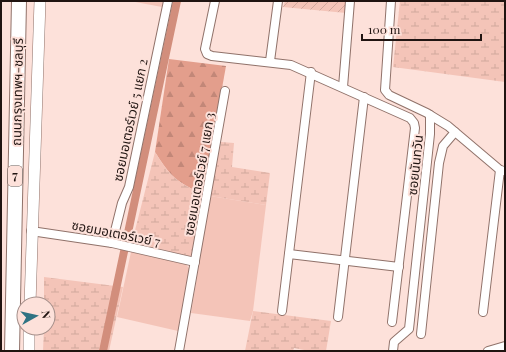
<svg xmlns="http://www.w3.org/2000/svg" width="506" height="352" viewBox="0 0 506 352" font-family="'Playfair Display','Noto Sans Thai',serif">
	<defs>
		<pattern id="forest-firs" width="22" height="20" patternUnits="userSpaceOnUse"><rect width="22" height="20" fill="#e39e8c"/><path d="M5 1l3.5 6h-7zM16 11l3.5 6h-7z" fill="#c28778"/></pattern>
		<pattern id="wetland-marsh" width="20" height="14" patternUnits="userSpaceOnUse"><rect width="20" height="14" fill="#f4c4b8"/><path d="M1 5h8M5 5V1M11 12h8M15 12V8" fill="none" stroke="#d1a89d"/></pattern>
		<pattern id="garden-furrows" width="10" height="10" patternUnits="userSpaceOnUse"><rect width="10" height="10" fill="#f4c4b8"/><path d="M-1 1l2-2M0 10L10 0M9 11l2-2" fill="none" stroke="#d1a89d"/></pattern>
	</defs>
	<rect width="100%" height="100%" fill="#fde1da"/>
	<g fill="#f4c4b8">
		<polygon points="130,1 164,1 162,7"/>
		<polygon points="210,196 266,205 253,311 250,321 191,313"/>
		<polygon points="131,252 186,264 190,270 178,331 117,317"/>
	</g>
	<path fill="url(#forest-firs)" d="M169,59l57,7 -23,128c-27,-12 -33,-18 -48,-42z"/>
	<g fill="url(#wetland-marsh)">
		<polygon points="400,1 505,1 505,82 393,67"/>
		<polygon points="221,142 234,143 232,167 270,173 266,205 210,196"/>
		<path d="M155,152c15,24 21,30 48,42l-11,63 -60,-15z"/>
		<polygon points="44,277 123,287 109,351 43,351 44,328 48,328 48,304 44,304"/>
		<polygon points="253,311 331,321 326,351 309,351 294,348 293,351 245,351"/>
	</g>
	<polygon fill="url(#garden-furrows)" points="285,1 347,1 346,13 283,7"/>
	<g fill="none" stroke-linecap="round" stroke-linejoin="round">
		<polyline stroke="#d28e7c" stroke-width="8" points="103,351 177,1"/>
		<g stroke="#90726a" stroke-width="10">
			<g id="minor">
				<polyline points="215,1 205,49 207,54 212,56 291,65 410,118 414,123 415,128 392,322"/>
				<polyline points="391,1 385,90 389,95 427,113 430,115 430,134 409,329 394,342 393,351"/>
				<polyline points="270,61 278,1"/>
				<polyline points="343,87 350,1"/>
				<polyline points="430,115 448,126 500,170 504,171"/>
				<polyline points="31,231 112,243 195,262"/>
				<polyline points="112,243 122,203 129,187 168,1"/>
				<polyline points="289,254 399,267"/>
				<polyline points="282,311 311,72"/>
				<polyline points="483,312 500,170"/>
				<polyline points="338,317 364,97"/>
				<polyline points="421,334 439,163 443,146 455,132"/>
				<polyline points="179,351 225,91"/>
				<polyline points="488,351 505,346"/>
			</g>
		</g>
		<g stroke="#90726a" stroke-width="12">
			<g id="secondary">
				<polyline points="30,304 40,1"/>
				<polyline points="29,351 29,328"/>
			</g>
		</g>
		<g stroke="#90726a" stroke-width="16">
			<polyline id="motorway" points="12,351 19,1"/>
		</g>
		<use href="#minor" stroke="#fff" stroke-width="8"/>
		<use href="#secondary" stroke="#fff" stroke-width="11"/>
		<use href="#motorway" stroke="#fff" stroke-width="14"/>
	</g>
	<g text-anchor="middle" stroke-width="4" stroke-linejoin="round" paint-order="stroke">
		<rect fill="#fde1da" stroke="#62524d" stroke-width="1" x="8" y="166" width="14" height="20" rx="3"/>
		<g font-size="12" font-weight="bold" fill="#201411">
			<text x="15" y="180">7</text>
		</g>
		<g font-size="13" fill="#201411" stroke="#fde1da">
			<text transform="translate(17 92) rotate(-89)" y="5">ถนนกรุงเทพฯ-ชลบุรี</text>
			<text transform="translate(130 120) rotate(-78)" y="5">ซอยมอเตอร์เวย์ 5 แยก 2</text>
			<text transform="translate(415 165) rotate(-84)" y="5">ซอยนันทวัน</text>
			<text transform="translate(199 174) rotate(-80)" y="5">ซอยมอเตอร์เวย์ 7 แยก 3</text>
			<text transform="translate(116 233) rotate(11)" y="5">ซอยมอเตอร์เวย์ 7</text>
		</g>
	</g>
	<rect width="506" height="352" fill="none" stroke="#201411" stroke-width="4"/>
	<g transform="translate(36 316) rotate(82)"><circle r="19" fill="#fde1da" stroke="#a58f8a"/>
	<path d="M0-3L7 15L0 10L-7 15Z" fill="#2f7383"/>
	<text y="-6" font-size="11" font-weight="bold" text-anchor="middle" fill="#201411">N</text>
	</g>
	<path d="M362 34v6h119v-6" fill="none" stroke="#201411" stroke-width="2"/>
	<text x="368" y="34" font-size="12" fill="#201411" stroke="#fde1da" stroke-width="3" paint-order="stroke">100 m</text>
</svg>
